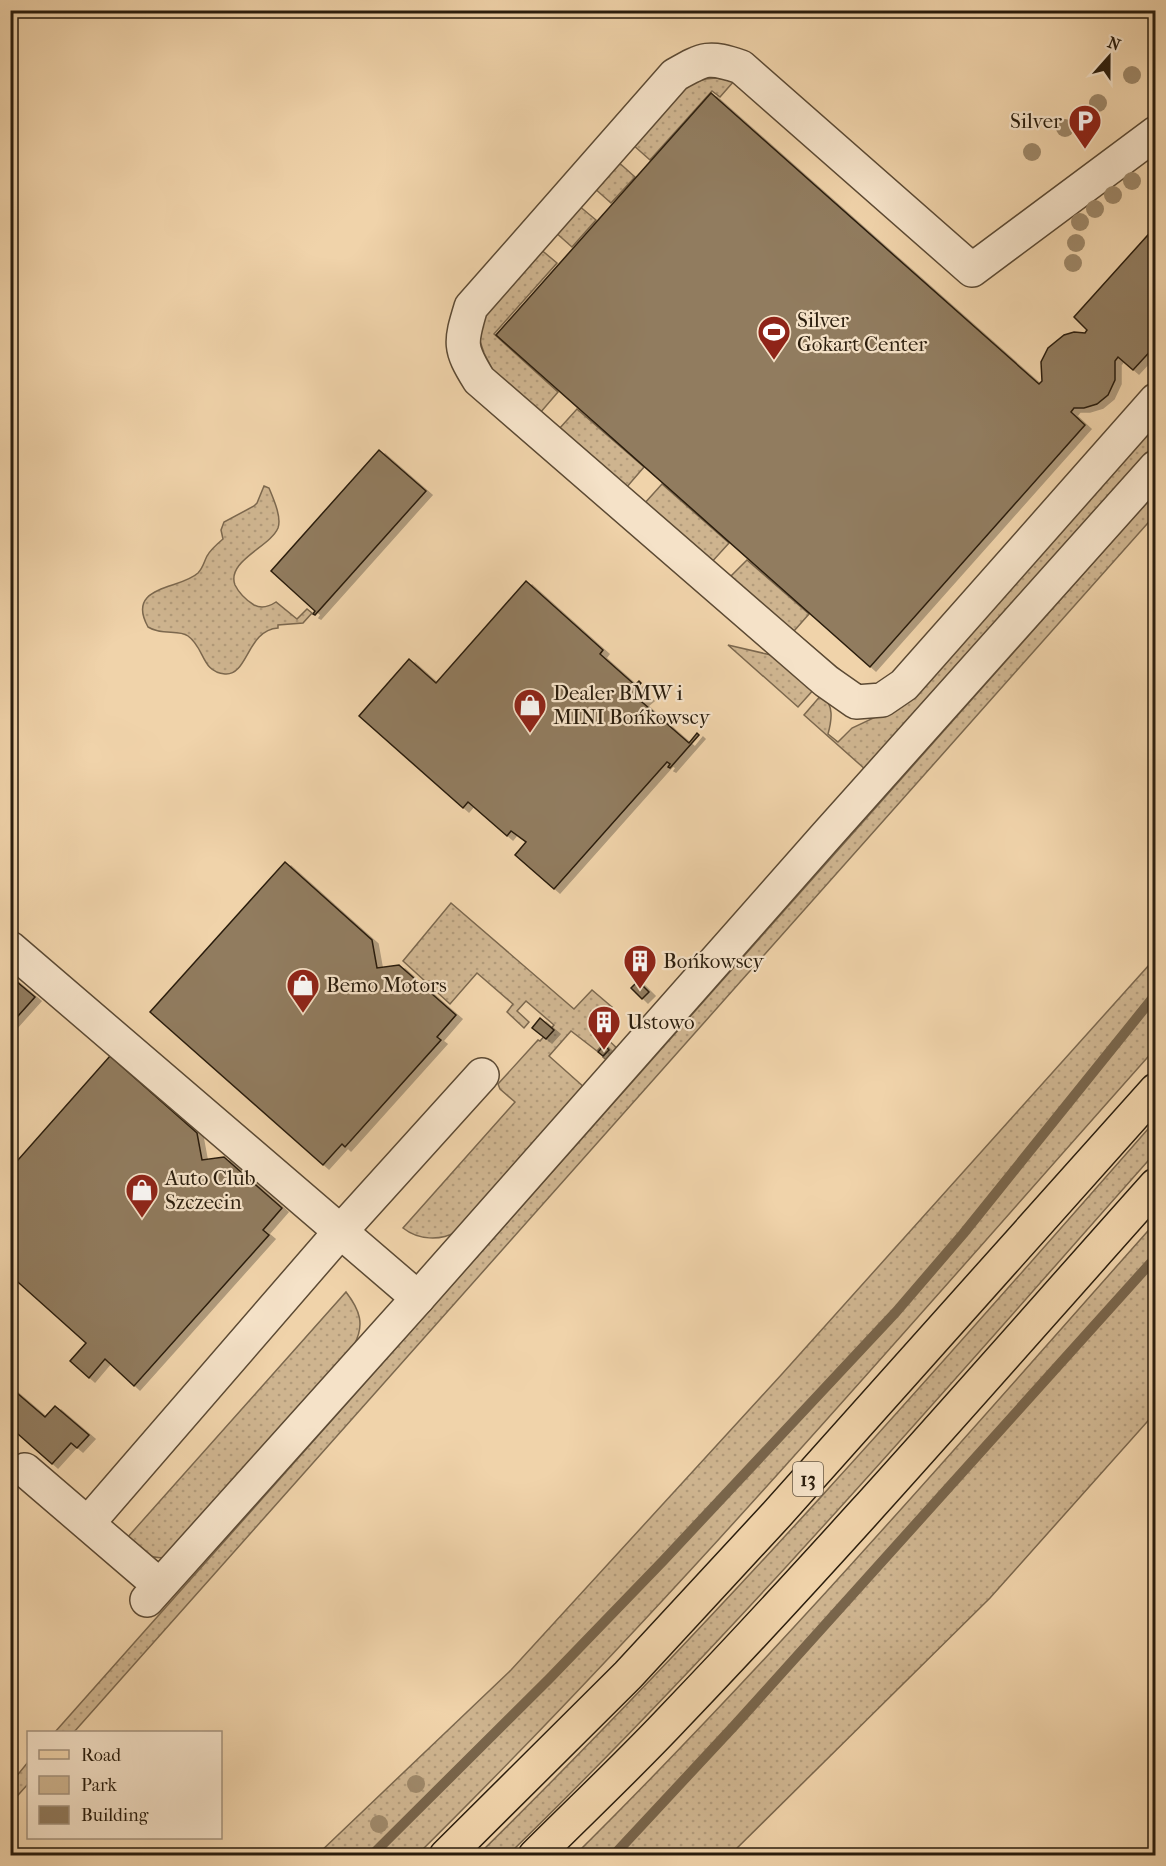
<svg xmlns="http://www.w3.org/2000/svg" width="1166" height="1866" viewBox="0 0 1166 1866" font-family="'IM FELL French Canon',serif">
	<defs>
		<pattern id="green-dots" width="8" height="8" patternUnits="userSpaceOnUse" patternTransform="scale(1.5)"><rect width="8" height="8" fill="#ceb48f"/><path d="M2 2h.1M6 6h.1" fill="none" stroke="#b19a7a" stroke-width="1.8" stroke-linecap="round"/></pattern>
		<filter id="shadow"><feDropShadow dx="6" dy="4" stdDeviation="0" flood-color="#0004"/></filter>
	</defs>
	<rect width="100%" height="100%" fill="#f0d3aa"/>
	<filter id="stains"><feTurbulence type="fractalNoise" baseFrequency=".00333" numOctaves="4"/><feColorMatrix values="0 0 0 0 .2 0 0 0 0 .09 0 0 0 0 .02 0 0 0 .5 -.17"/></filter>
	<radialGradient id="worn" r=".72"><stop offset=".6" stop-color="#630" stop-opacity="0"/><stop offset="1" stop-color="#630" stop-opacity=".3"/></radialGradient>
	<g fill="url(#green-dots)" stroke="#7c684e" stroke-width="1.5">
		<polygon points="716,78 734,81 720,97 712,91 650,160 632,144 686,86 705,79"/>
		<polygon points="616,160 635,177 611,203 593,187"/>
		<polygon points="578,205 596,220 572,247 554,231"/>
		<polygon points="539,248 557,263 494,334 558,392 540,413 495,374 484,353 480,341 484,313"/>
		<polygon points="577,409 644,467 626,488 559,429"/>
		<path d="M1155,417v28l-289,325 -62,-55 18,-21c12,12 10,25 6,40l10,8 14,-14 28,-13z"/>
		<polygon points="662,484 729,543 710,564 644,504"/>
		<path d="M264,486l5,2c4,10 13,29 9,40 -8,19 -52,33 -43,57 4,8 11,15 19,20 8,4 16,1 22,-3l21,17 10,-10 5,4 -9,10 -25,2v3c-31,2 -30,48 -53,46 -24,-2 -20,-26 -37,-38 -10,-7 -26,0 -40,-9 -23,-42 32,-37 50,-54 5,-5 6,-11 9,-17 4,-7 10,-12 16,-17l-2,-9 3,-8 30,-16 3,-3z"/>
		<polygon points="1155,493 1155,515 74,1732 55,1732"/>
		<polygon points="747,560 809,614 794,631 853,681 852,685 728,579"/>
		<polygon points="728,645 771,655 815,688 798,707"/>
		<path d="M451,903l123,106 18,-19 20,17 -18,20 24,22 -9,13 -6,-5 6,-9 -5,-5 -7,8 -26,-20 -22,25 36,32 -129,144c-16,9 -38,8 -53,-4l112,-126 -15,-13 -2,-5 40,-44 2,1 14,-16 -28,-24 -9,10 12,11 -5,6 -17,-16 6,-8 -36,-31 -27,31 -47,-43z"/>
		<path d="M1155,948v101c-242,272 -479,550 -738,806h-100l194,-185 271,-296 367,-409z"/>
		<path d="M1155,1121v32c-211,238 -419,480 -647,702h-30c237,-233 458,-484 677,-734z"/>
		<path d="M1155,1223v190l-165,185 -260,257h-155c203,-201 390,-418 580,-632z"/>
		<path d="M346,1292c14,18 19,33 8,53l-187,212c-18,4 -27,-8 -40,-19z"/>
		<polygon points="28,1762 28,1784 11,1803 11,1783"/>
	</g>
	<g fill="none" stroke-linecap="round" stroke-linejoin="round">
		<g stroke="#79654b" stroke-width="10">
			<polyline points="371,1856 549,1679 663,1561 896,1312 963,1234 1156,994"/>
			<polyline points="613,1856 734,1726 1156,1257"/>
		</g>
	</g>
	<g fill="#917c5f" stroke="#2a1d0d" stroke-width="1.5" filter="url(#shadow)">
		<polygon points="711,93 1039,384 1042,381 1041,362 1048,348 1064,335 1074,332 1085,333 1087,330 1074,317 1156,226 1156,345 1133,370 1118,357 1115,361 1115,380 1108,395 1097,404 1084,408 1074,408 1071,412 1085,425 870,667 496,335"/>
		<polygon points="379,450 426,491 315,615 313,614 315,611 271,571"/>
		<polygon points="526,581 603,650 600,654 635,685 639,681 641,683 637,688 648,697 642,702 689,743 697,733 699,735 670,768 668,767 670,764 667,762 554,889 515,855 526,842 511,831 507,836 468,802 463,808 359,716 409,659 436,683"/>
		<polygon points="285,862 372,940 377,968 399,965 456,1015 437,1037 441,1040 345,1147 342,1144 323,1165 150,1012"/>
		<polygon points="10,976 35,997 10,1025"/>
		<polygon points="638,981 649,992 642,999 631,988"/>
		<polygon points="540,1018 554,1030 546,1039 532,1028"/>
		<polygon points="604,1045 609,1050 603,1056 598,1052"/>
		<polygon points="110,1056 197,1133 202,1160 224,1157 282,1208 263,1230 269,1235 134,1386 105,1359 89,1378 70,1361 86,1343 10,1275 10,1169"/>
		<polygon points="10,1387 45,1417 55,1406 89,1435 77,1448 71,1443 52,1464 10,1427"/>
	</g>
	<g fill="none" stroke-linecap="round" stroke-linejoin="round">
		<g stroke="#5c4a34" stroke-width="36">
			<g id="minor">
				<path d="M1156,133l-184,137 -231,-203c-33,-11 -36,-9 -66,8l-204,232c-11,36 -12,41 8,73l347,301 30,21 26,-2 22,-15 252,-285"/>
				<polyline points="10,948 418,1298"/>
				<polyline points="25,1470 159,1585"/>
				<polyline points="88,1523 340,1232 482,1075"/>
				<polyline points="147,1600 418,1298 826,836 1156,467"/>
			</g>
		</g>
		<g stroke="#2a1d0d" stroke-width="36">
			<g id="major">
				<polyline points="446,1856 628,1675 777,1514 1156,1090"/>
				<path d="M535,1856c47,-47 95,-92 140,-140 165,-172 322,-353 481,-531"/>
			</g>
		</g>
		<use href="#minor" stroke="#f5e2c8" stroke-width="33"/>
		<use href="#major" stroke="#f0d3aa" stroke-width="33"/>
	</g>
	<g fill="#9e8869">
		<circle cx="1132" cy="75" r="9"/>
		<circle cx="1098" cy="103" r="9"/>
		<circle cx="1065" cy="128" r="9"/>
		<circle cx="1032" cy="152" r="9"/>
		<circle cx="1132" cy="181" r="9"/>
		<circle cx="1113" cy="195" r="9"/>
		<circle cx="1095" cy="209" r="9"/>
		<circle cx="1080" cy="222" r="9"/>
		<circle cx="1076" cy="243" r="9"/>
		<circle cx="1073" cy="263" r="9"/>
		<circle cx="416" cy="1784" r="9"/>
		<circle cx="379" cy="1824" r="9"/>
	</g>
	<defs>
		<g id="parking-pin" transform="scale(1.725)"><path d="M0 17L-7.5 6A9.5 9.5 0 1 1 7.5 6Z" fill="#8f2418" stroke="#f5e2c8"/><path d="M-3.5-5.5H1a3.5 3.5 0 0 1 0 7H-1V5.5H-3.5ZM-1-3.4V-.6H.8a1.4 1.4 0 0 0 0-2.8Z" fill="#fff"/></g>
		<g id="stadium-pin" transform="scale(1.725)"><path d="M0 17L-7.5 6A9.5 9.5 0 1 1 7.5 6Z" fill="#8f2418" stroke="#f5e2c8"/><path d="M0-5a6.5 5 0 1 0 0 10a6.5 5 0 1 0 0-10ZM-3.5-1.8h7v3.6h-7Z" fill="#fff"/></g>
		<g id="shop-pin" transform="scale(1.725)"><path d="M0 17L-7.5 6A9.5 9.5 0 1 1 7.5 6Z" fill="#8f2418" stroke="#f5e2c8"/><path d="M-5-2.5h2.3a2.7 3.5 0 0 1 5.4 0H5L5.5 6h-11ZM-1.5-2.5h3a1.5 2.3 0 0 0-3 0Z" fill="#fff"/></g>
		<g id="building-pin" transform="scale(1.725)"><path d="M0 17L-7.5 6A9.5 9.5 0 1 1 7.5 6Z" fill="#8f2418" stroke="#f5e2c8"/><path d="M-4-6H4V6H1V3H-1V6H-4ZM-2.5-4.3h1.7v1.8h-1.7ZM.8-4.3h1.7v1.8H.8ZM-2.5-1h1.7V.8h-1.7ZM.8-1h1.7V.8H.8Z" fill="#fff"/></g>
	</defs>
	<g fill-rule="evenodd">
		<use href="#parking-pin" x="1085" y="121"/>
		<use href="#stadium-pin" x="774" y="332"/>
		<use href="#shop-pin" x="530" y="705"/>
		<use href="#building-pin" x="640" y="961"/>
		<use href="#shop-pin" x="303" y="985"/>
		<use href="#building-pin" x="604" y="1022"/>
		<use href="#shop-pin" x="142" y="1190"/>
	</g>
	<g text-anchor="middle" stroke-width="4.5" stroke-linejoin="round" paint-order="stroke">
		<rect fill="#f5e2c8" stroke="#675845" stroke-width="1.5" x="793" y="1462" width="30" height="34" rx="4.5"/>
		<g font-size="20" font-weight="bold" fill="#2a1d0d">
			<text x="808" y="1486">13</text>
		</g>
		<g font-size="21" fill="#2a1d0d" stroke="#f5e2c8" text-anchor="start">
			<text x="1062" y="128" text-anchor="end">Silver</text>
			<text x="797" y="327">Silver<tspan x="797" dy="24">Gokart Center</tspan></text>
			<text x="553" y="700">Dealer BMW i<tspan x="553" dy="24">MINI Bońkowscy</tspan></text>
			<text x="663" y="968">Bońkowscy</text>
			<text x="326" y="992">Bemo Motors</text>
			<text x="627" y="1029">Ustowo</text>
			<text x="165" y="1185">Auto Club<tspan x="165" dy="24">Szczecin</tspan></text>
		</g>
	</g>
	<rect width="1166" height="1866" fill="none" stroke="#f0d3aa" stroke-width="36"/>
	<rect x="12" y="12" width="1142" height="1842" fill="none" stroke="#2a1d0d" stroke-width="3"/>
	<rect x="18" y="18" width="1130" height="1830" fill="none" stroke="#2a1d0d" stroke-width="1.5"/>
	<rect x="27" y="1731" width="195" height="108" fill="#f5e2c8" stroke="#a4937d" stroke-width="1.5"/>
	<rect x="39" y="1750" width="30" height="9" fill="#f0d3aa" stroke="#a4937d" stroke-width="1.5"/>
	<text x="81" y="1761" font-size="18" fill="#2a1d0d">Road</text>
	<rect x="39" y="1776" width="30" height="18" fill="#ceb48f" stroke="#a4937d" stroke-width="1.5"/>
	<text x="81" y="1791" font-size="18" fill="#2a1d0d">Park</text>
	<rect x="39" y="1806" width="30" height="18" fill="#917c5f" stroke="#a4937d" stroke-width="1.5"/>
	<text x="81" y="1821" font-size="18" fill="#2a1d0d">Building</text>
	<g transform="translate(1109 57) rotate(21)" stroke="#f5e2c8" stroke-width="4.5" paint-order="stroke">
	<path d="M0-4.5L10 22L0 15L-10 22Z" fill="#2a1d0d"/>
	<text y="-9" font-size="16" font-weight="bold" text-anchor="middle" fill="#2a1d0d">N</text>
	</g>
	<rect width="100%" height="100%" filter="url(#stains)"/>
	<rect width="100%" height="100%" fill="url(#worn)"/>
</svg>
